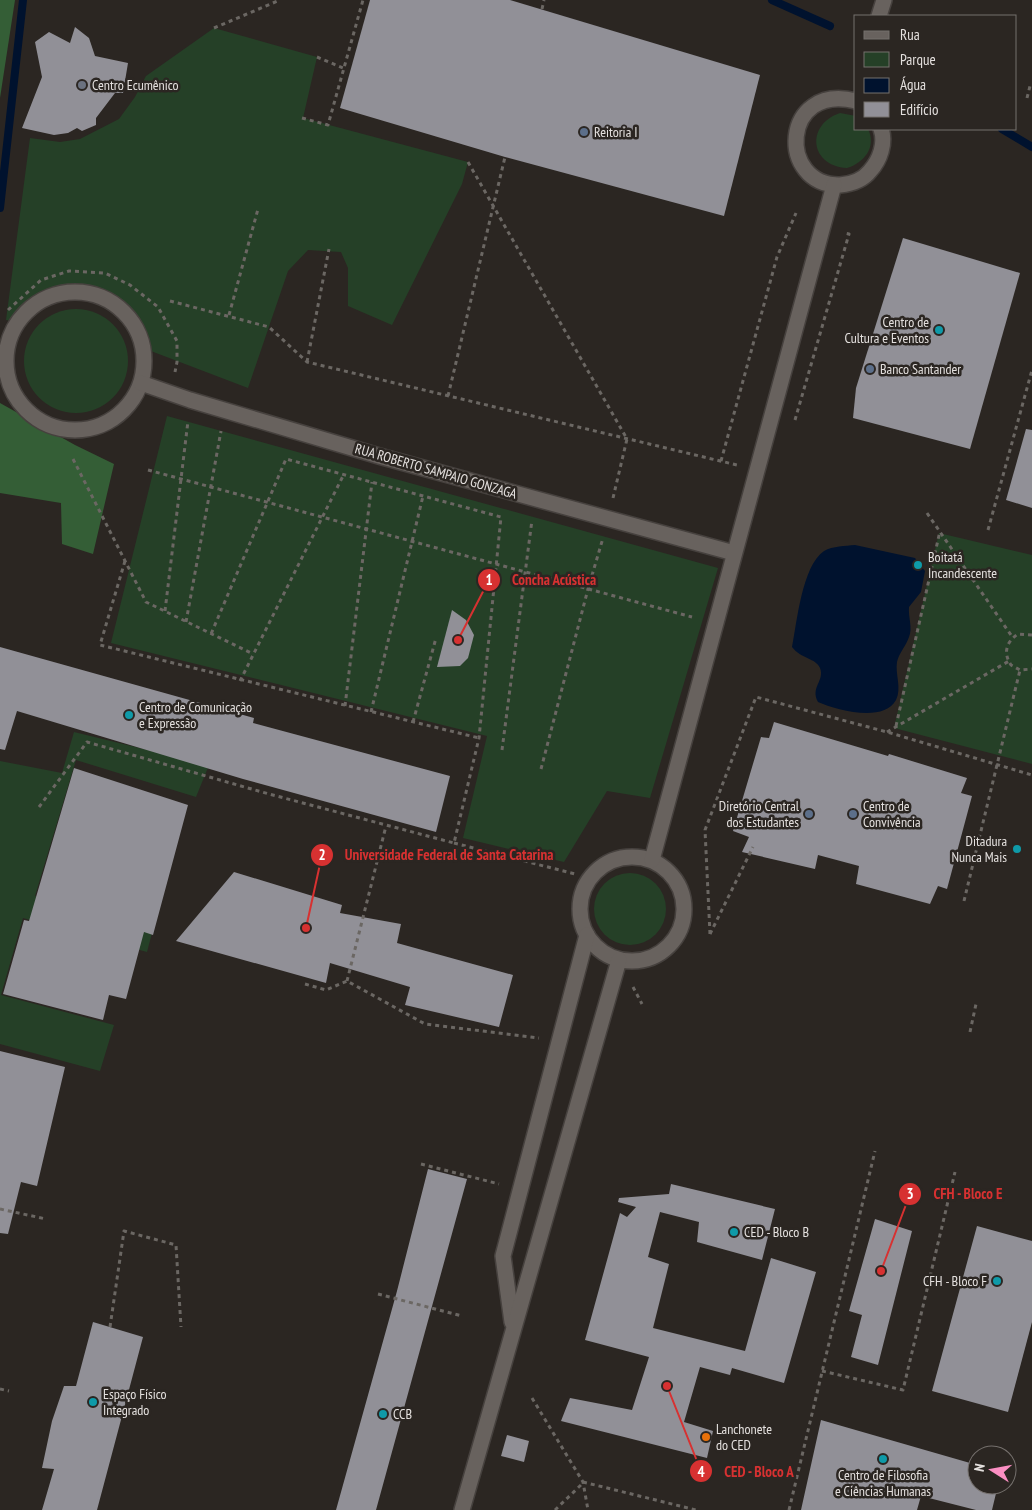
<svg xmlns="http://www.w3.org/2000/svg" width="1032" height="1510" viewBox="0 0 1032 1510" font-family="'PT Sans Narrow',sans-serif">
	<rect width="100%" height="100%" fill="#2b2622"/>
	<g fill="#254027">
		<path d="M214,28l103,29 -14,61 165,44 -6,22 -70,141 -44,-19v-38l-7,-16 -33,-2 -20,21 -40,117 -105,-40c-4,-9 -7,-22 -13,-29 -22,-27 -67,-38 -96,-14 -6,5 -11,11 -17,17l-11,-2 24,-182 30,4 20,-3 39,-20 16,-22 11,-21z"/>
		<path d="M840,113l16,3v13h12c9,18 -4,34 -21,39 -37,-2 -42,-43 -7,-55z"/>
		<circle cx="76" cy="361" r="52"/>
		<polygon points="167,416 718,568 650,798 607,791 564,862 463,838 487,736 111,643"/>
		<polygon points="939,533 1032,555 1032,764 894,728"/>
		<polygon points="74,732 209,765 196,797 76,760 35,896 152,933 147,952 23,918 1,995 114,1025 100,1071 0,1044 0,761 62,773"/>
		<circle cx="630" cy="909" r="36"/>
	</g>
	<g fill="#345e36">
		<polygon points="0,0 15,0 0,98"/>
		<polygon points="0,403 75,445 114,464 93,554 62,544 61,503 0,493"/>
	</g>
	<path fill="#00122e" d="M855,545l60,13 10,13 -4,21 -12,15c-1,10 4,21 0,30 -3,9 -10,16 -12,25 -2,12 5,26 -1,38 -12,23 -60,10 -78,2 -8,-15 7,-21 2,-34 -4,-10 -19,-9 -28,-21 5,-25 10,-81 32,-96 9,-5 21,-5 31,-6z"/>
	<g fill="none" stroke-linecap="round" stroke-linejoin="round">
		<g stroke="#00122e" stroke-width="8">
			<polyline points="772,0 830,26"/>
			<polyline points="1002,129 1032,147"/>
			<polyline points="0,208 23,0"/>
		</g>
	</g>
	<g fill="#919097">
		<polygon points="370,0 510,0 760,75 724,216 505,157 340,108"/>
		<polygon points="75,27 89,38 95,56 128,63 123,93 115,93 96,118 96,125 82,131 77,128 68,133 54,135 22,128 42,77 35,42 49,32 70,43"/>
		<polygon points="903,238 1020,273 970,449 853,418 856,388"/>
		<polygon points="1026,429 1032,430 1032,508 1006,500"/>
		<polygon points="452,610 466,620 474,635 468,658 460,666 437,667"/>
		<polygon points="0,647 254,718 253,723 450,776 436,832 243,779 17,711 5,750 0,749"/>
		<polygon points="774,722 888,756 889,754 967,778 961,793 972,796 947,889 938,886 930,904 856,884 859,866 818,855 815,869 742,852 749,837 733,831 761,737 769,738"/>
		<polygon points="74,768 188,805 153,935 144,932 126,999 109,995 103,1020 3,994 24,920 29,921"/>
		<polygon points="234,872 342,905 340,913 401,924 397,943 513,975 499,1027 405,1005 410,987 330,963 326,983 176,941"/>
		<polygon points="0,1051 65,1067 37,1186 21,1182 8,1234 0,1233"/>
		<polygon points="428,1169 467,1179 376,1510 336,1510 397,1291"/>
		<polygon points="671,1184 775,1209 762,1260 697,1242 699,1222 660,1212 648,1257 669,1264 653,1328 745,1351 771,1258 816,1272 784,1383 732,1368 730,1375 700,1367 684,1422 713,1431 707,1458 561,1421 570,1398 632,1410 649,1357 585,1340 620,1213 627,1217 636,1207 618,1202 619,1198 669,1194"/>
		<polygon points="875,1219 912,1231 878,1365 851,1357 862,1315 849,1311"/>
		<polygon points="977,1226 1032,1241 1032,1322 1008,1412 932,1391"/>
		<polygon points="93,1322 143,1337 97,1510 42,1510 54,1469 42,1468 52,1421 64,1386 76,1386"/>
		<polygon points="821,1420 977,1465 977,1485 998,1485 992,1510 976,1510 921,1496 917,1510 801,1510"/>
		<polygon points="507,1435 529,1441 524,1462 501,1456"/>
	</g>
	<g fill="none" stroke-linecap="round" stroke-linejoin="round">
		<g stroke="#46413e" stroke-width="18">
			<g id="street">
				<polyline points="879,16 884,0"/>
				<path d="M856,101c-75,-19 -79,85 -16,84 11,-1 23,-5 30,-14 10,-11 16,-28 11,-42"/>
				<circle cx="75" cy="361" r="69"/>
				<polyline points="141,383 190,400 379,456 734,553"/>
				<circle cx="632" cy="909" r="52"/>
				<polyline points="652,860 834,185"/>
				<polyline points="512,1322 503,1256 587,935"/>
				<polyline points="462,1510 619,960"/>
			</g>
		</g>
		<g stroke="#6b6763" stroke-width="3" stroke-dasharray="4 4" stroke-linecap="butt">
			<polyline points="542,9 544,0"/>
			<polyline points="214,28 280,0"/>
			<polyline points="317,57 343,68"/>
			<polyline points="1027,98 1030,86"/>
			<polyline points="302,118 328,125 363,0"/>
			<polyline points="468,162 627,439 613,498"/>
			<polyline points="170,301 269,327 307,362 737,465"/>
			<polyline points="8,310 41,280 69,271 105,273 130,285 158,307 177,341 177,362 175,372"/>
			<polyline points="229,315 258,209"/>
			<polyline points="307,362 329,249"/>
			<polyline points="448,396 505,157"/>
			<polyline points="795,420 849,234 844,233"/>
			<polyline points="73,459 146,602 253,654"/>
			<polyline points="721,461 777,257 796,213"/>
			<polyline points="148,470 692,617"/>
			<polyline points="927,513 1013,638"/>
			<polyline points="988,530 1032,370"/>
			<polyline points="125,561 100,645 479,738"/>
			<polyline points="165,611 188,421"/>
			<polyline points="186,622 221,431"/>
			<path d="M1032,635l-14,-1c-12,8 -15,19 -7,31l9,5 12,-1"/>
			<polyline points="240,681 344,474"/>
			<polyline points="345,706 372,482"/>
			<polyline points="371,712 423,496"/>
			<polyline points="413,722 436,638"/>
			<polyline points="896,726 940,531"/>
			<polyline points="887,732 1009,661"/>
			<polyline points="502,750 532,520"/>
			<polyline points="541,769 588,589 603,538"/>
			<polyline points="39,807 87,742 269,794 454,843 479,738 501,517 286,459 211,634"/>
			<polyline points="454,843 575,874"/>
			<polyline points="964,901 1020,670"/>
			<polyline points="710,934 705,830 756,697 887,732 1032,775"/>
			<polyline points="710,934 753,847"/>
			<polyline points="347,981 386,826"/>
			<polyline points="305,984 326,990 347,981 425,1024 539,1038"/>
			<polyline points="633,987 642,1004"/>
			<polyline points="970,1032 976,1004"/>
			<polyline points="421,1164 499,1184"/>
			<polyline points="0,1209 46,1219"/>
			<polyline points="378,1294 462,1316"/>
			<polyline points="110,1327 124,1231 176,1245 181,1327"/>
			<polyline points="822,1371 903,1390 955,1172"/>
			<polyline points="0,1389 9,1391"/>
			<polyline points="532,1398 583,1482 588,1510"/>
			<polyline points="583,1482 696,1510"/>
			<polyline points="555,1510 583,1483"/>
			<polyline points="789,1510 875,1151"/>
		</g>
		<use href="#street" stroke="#68625e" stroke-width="15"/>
	</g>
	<circle fill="#6b7280" stroke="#2b2622" stroke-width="2" cx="82" cy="85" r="5"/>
	<g fill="#5c6f8a" stroke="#2b2622" stroke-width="2">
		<circle cx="584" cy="132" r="5"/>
		<circle cx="870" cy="369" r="5"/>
		<circle cx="809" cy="814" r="5"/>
		<circle cx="853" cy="814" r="5"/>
	</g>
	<g fill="#0f9aa8" stroke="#2b2622" stroke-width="2">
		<circle cx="939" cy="330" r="5"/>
		<circle cx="918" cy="565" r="5"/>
		<circle cx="129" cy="715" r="5"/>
		<circle cx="1017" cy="849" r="5"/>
		<circle cx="734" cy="1232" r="5"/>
		<circle cx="997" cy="1281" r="5"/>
		<circle cx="93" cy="1402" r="5"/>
		<circle cx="383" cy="1414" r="5"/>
		<circle cx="883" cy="1459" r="5"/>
	</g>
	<circle fill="#e8710a" stroke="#2b2622" stroke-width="2" cx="706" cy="1437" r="5"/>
	<g text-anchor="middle" stroke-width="5" stroke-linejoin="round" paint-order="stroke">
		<g font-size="14" fill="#e4e0de" stroke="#2b2622" text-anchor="start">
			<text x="92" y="90">Centro Ecumênico</text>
			<text x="594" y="137">Reitoria I</text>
			<text x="929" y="327" text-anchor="end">Centro de<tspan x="929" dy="16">Cultura e Eventos</tspan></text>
			<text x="880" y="374">Banco Santander</text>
			<text x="928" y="562">Boitatá<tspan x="928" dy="16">Incandescente</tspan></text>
			<text x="139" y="712">Centro de Comunicação<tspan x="139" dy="16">e Expressão</tspan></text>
			<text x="799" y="811" text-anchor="end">Diretório Central<tspan x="799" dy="16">dos Estudantes</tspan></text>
			<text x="863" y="811">Centro de<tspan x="863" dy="16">Convivência</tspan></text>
			<text x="1007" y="846" text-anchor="end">Ditadura<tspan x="1007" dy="16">Nunca Mais</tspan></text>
			<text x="744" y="1237">CED - Bloco B</text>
			<text x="987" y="1286" text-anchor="end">CFH - Bloco F</text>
			<text x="103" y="1399">Espaço Físico<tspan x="103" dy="16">Integrado</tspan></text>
			<text x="393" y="1419">CCB</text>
			<text x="716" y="1434">Lanchonete<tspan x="716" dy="16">do CED</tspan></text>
			<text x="883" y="1480" text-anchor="middle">Centro de Filosofia<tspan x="883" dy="16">e Ciências Humanas</tspan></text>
		</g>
		<g font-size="14" fill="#e4e0de" stroke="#2b2622">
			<text transform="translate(436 471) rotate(16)" y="5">RUA ROBERTO SAMPAIO GONZAGA</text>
		</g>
	</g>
	<path fill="none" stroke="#d73131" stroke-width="2" d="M458 640L489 580M306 928L322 855M881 1271L910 1194M667 1386L701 1471"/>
	<g fill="#d73131" stroke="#2b2622" stroke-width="2">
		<circle cx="458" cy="640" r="5"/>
		<circle cx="306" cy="928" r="5"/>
		<circle cx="881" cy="1271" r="5"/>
		<circle cx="667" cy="1386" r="5"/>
		<circle cx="489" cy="580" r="12"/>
		<circle cx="322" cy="855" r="12"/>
		<circle cx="910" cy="1194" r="12"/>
		<circle cx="701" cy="1471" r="12"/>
	</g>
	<g font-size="15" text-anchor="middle" font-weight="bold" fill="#fff">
		<text x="489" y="585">1</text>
		<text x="322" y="860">2</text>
		<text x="910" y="1199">3</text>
		<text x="701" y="1477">4</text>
	</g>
	<g font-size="15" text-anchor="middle" font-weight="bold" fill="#d73131" stroke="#2b2622" stroke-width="5" stroke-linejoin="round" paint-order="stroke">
		<text x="554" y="585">Concha Acústica</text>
		<text x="449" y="860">Universidade Federal de Santa Catarina</text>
		<text x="968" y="1199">CFH - Bloco E</text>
		<text x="759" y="1477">CED - Bloco A</text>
	</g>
	<rect x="854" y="15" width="162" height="115" fill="#2b2622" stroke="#75706d"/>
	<rect x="864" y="31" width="25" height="8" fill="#68625e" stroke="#75706d"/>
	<text x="900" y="40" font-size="15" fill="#e4e0de">Rua</text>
	<rect x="864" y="52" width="25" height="15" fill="#254027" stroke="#75706d"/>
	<text x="900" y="65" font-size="15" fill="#e4e0de">Parque</text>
	<rect x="864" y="78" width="25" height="15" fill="#00122e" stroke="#75706d"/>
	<text x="900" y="90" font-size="15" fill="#e4e0de">Água</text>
	<rect x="864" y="102" width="25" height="15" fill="#919097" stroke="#75706d"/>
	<text x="900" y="115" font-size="15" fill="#e4e0de">Edifício</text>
	<g transform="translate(992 1470) rotate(281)"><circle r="24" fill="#2b2622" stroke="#75706d"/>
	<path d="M0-4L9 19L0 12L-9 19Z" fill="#fb8fc3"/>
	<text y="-8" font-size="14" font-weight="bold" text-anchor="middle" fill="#e4e0de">N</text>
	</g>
</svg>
